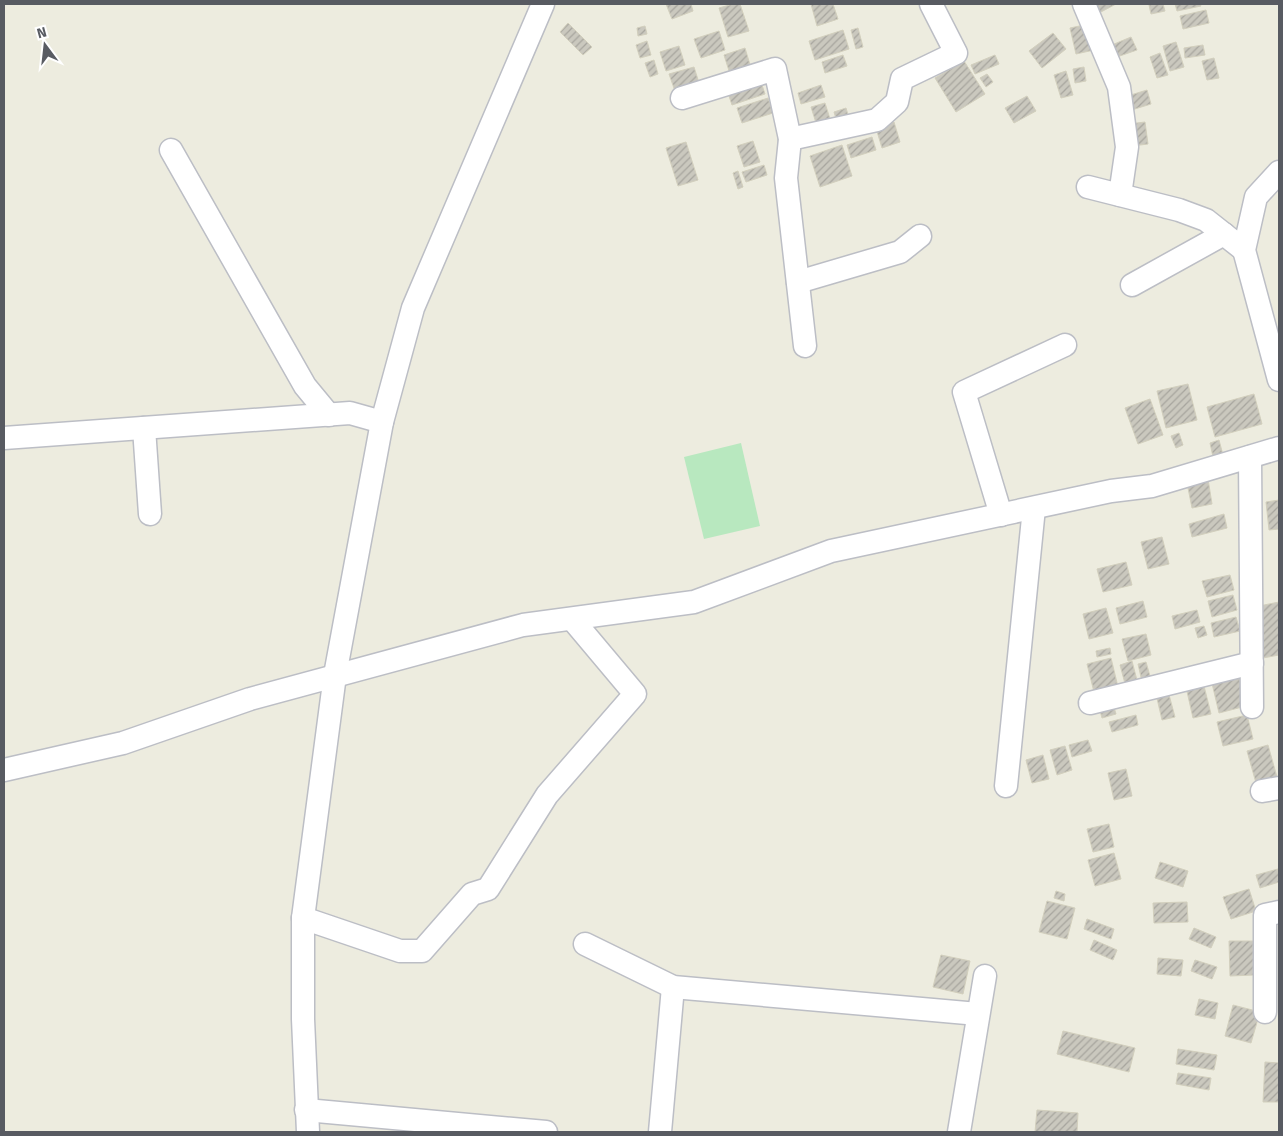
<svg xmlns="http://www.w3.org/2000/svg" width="1283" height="1136" viewBox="0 0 1283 1136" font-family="'Fira Sans',sans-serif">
	<defs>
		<pattern id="building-hatch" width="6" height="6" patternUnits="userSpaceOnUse" patternTransform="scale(1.25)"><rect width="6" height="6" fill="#cac8be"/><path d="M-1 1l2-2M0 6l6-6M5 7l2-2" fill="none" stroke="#a7a59e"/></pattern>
	</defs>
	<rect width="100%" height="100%" fill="#edecdf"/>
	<polygon fill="#b8e8bf" points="741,443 760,526 704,539 684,457"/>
	<g fill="url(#building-hatch)" stroke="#d2cfbd">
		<polygon points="666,4 691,4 693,11 672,19"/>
		<polygon points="733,4 740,4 749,31 728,37 719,8"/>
		<polygon points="811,4 833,4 838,19 817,26"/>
		<polygon points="1094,4 1116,4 1099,13"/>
		<polygon points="1153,4 1163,4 1165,11 1151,14 1149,5"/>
		<polygon points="1175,4 1200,4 1201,6 1177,11"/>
		<polygon points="1206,10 1209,23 1183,29 1180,16"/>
		<polygon points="568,23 592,47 583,55 560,32"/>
		<polygon points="1089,24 1094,50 1076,54 1070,28"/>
		<polygon points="645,26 647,34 638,36 637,28"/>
		<polygon points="858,28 863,47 856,49 851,30"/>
		<polygon points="843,30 849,49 815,60 809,41"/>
		<polygon points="719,31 725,50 701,58 694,39"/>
		<polygon points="1053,33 1066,49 1042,68 1029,51"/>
		<polygon points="1131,37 1137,50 1111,59 1107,47"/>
		<polygon points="647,41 651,55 640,58 636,45"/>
		<polygon points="1176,42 1184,67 1170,71 1163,46"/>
		<polygon points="1203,45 1205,55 1185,58 1184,48"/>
		<polygon points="679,46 685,65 666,71 660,52"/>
		<polygon points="745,48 751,68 730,74 724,55"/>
		<polygon points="1160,53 1168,75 1157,78 1150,57"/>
		<polygon points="843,55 847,66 825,73 822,62"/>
		<polygon points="995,55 999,64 975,74 971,65"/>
		<polygon points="1214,58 1219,78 1207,80 1202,61"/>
		<polygon points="654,60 658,74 650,77 645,63"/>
		<polygon points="964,61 985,94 956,112 935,78"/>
		<polygon points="694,67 700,86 676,94 669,74"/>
		<polygon points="1084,67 1086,81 1075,83 1073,69"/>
		<polygon points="1066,71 1073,95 1061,98 1054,75"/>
		<polygon points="987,74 993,82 986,87 980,78"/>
		<polygon points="759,76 765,94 732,105 726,87"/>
		<polygon points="821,85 825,97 801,104 798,93"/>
		<polygon points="1147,90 1151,104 1125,112 1121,98"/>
		<polygon points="1027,96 1036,111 1014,123 1005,108"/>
		<polygon points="768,98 773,113 742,123 737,108"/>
		<polygon points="825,103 831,122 817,126 811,107"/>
		<polygon points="846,108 849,118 837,122 834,112"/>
		<polygon points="894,122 900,142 882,148 876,128"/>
		<polygon points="1145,122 1148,144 1132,146 1129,124"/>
		<polygon points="872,137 876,150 851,158 847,145"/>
		<polygon points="753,141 760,162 744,167 737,146"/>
		<polygon points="686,142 698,180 678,186 666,148"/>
		<polygon points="842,145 852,176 820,187 810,156"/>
		<polygon points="764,165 767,175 746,182 742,172"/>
		<polygon points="738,171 743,187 738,189 733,173"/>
		<polygon points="1188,384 1197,420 1166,428 1157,391"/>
		<polygon points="1254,394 1262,424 1215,437 1207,407"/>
		<polygon points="1150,399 1163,435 1138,444 1125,408"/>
		<polygon points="1179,433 1183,445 1176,448 1171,436"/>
		<polygon points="1219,440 1223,455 1213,457 1210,443"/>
		<polygon points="1208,479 1212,504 1192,508 1187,483"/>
		<polygon points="1279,500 1279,529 1269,530 1266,502"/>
		<polygon points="1224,514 1227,528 1192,537 1189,524"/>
		<polygon points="1162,537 1169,564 1148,569 1141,542"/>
		<polygon points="1126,562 1132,585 1103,592 1097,569"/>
		<polygon points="1230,575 1234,590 1207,597 1202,581"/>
		<polygon points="1233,595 1237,610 1212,617 1208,601"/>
		<polygon points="1143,601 1147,617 1120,624 1116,608"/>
		<polygon points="1279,602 1279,655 1263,658 1254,607"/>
		<polygon points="1106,608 1113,633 1089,639 1083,614"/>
		<polygon points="1197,610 1200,622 1175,629 1172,616"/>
		<polygon points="1236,617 1240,631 1214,637 1211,623"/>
		<polygon points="1204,626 1207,635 1198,638 1195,628"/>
		<polygon points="1146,634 1151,655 1128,661 1122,639"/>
		<polygon points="1110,648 1111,654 1097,657 1096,651"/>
		<polygon points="1111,658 1119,691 1095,696 1087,664"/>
		<polygon points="1132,661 1139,688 1127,691 1120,665"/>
		<polygon points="1146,662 1152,683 1143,686 1138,664"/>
		<polygon points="1238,673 1246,706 1219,713 1211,679"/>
		<polygon points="1203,682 1211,714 1193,718 1186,687"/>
		<polygon points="1168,691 1175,717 1162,720 1156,694"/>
		<polygon points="1113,704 1116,714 1102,718 1099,707"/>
		<polygon points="1136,715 1138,725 1112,732 1109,722"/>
		<polygon points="1247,715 1253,739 1223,746 1217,722"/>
		<polygon points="1088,740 1092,751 1072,757 1069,745"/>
		<polygon points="1268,745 1277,777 1256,783 1247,751"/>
		<polygon points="1065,746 1072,770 1057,775 1050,750"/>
		<polygon points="1043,755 1049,779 1032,783 1026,760"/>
		<polygon points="1126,769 1132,796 1114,800 1108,773"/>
		<polygon points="1109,824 1114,847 1093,852 1087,829"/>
		<polygon points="1114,853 1121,879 1095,886 1088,860"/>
		<polygon points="1160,862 1188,871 1183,887 1155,878"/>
		<polygon points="1278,869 1279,882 1260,888 1256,875"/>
		<polygon points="1249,889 1256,911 1231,919 1223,897"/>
		<polygon points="1056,891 1065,894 1064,901 1054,898"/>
		<polygon points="1047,901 1075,908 1067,939 1039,932"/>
		<polygon points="1187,902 1188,922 1154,923 1153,903"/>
		<polygon points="1087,919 1114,929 1111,939 1084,929"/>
		<polygon points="1194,928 1216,937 1211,948 1189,939"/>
		<polygon points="1094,940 1117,950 1113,960 1090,950"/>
		<polygon points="1229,941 1253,941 1254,975 1230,976"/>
		<polygon points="941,955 970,961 963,994 933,987"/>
		<polygon points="1158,958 1183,960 1181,976 1157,974"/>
		<polygon points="1195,960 1217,967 1212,979 1191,971"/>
		<polygon points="1199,999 1218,1003 1215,1019 1195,1015"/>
		<polygon points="1233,1005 1260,1012 1251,1043 1225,1036"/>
		<polygon points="1063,1031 1135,1048 1129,1072 1057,1054"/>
		<polygon points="1178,1049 1217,1055 1214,1070 1176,1064"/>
		<polygon points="1265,1062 1279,1063 1279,1102 1263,1102"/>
		<polygon points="1178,1073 1211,1078 1209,1090 1176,1084"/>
		<polygon points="1037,1110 1078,1113 1077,1132 1035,1132"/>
	</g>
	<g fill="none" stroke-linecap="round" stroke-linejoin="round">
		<g stroke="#bcbec5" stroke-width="25">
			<g id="minor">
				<polyline points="1084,4 1119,87 1127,147 1120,195"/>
				<polyline points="682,98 775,69 790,139 786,178 805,346"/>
				<polyline points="790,139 877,120 897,102 902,79 956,53 931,4"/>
				<polyline points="171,150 305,386 329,415"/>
				<polyline points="1279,172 1256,197 1244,250 1279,380"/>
				<polyline points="1088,187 1179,210 1206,220 1244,250"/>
				<polyline points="798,282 900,252 920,236"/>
				<polyline points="1132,285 1224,234"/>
				<polyline points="144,428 150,514"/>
				<polyline points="4,438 350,413 382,422"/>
				<polyline points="1250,457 1252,707"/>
				<polyline points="1001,515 964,392 1065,345"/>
				<polyline points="1090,703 1252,663"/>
				<polyline points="4,770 123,743 250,699 523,625 694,602 831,551 1111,491 1152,486 1279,448"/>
				<polyline points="1006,786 1034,508"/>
				<polyline points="1262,791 1279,788"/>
				<polyline points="303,918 400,951 422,951 472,894 488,889 547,795 635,694 572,619"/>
				<polyline points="585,944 673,987 978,1014"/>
				<polyline points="1265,1012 1265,915 1279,912"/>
				<polyline points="306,1110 546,1132"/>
				<polyline points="308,1132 303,1019 303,918 335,675 382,422 413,308 543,4"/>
				<polyline points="660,1132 673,987"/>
				<polyline points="959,1132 985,976"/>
			</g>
		</g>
		<use href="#minor" stroke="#fff" stroke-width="22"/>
	</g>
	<rect width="1283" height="1136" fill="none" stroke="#585b62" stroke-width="10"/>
	<g transform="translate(45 45) rotate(345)" stroke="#ffffff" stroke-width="4" paint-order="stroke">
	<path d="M0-4L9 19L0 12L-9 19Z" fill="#585b62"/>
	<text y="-8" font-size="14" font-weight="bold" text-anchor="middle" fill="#585b62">N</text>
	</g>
</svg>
